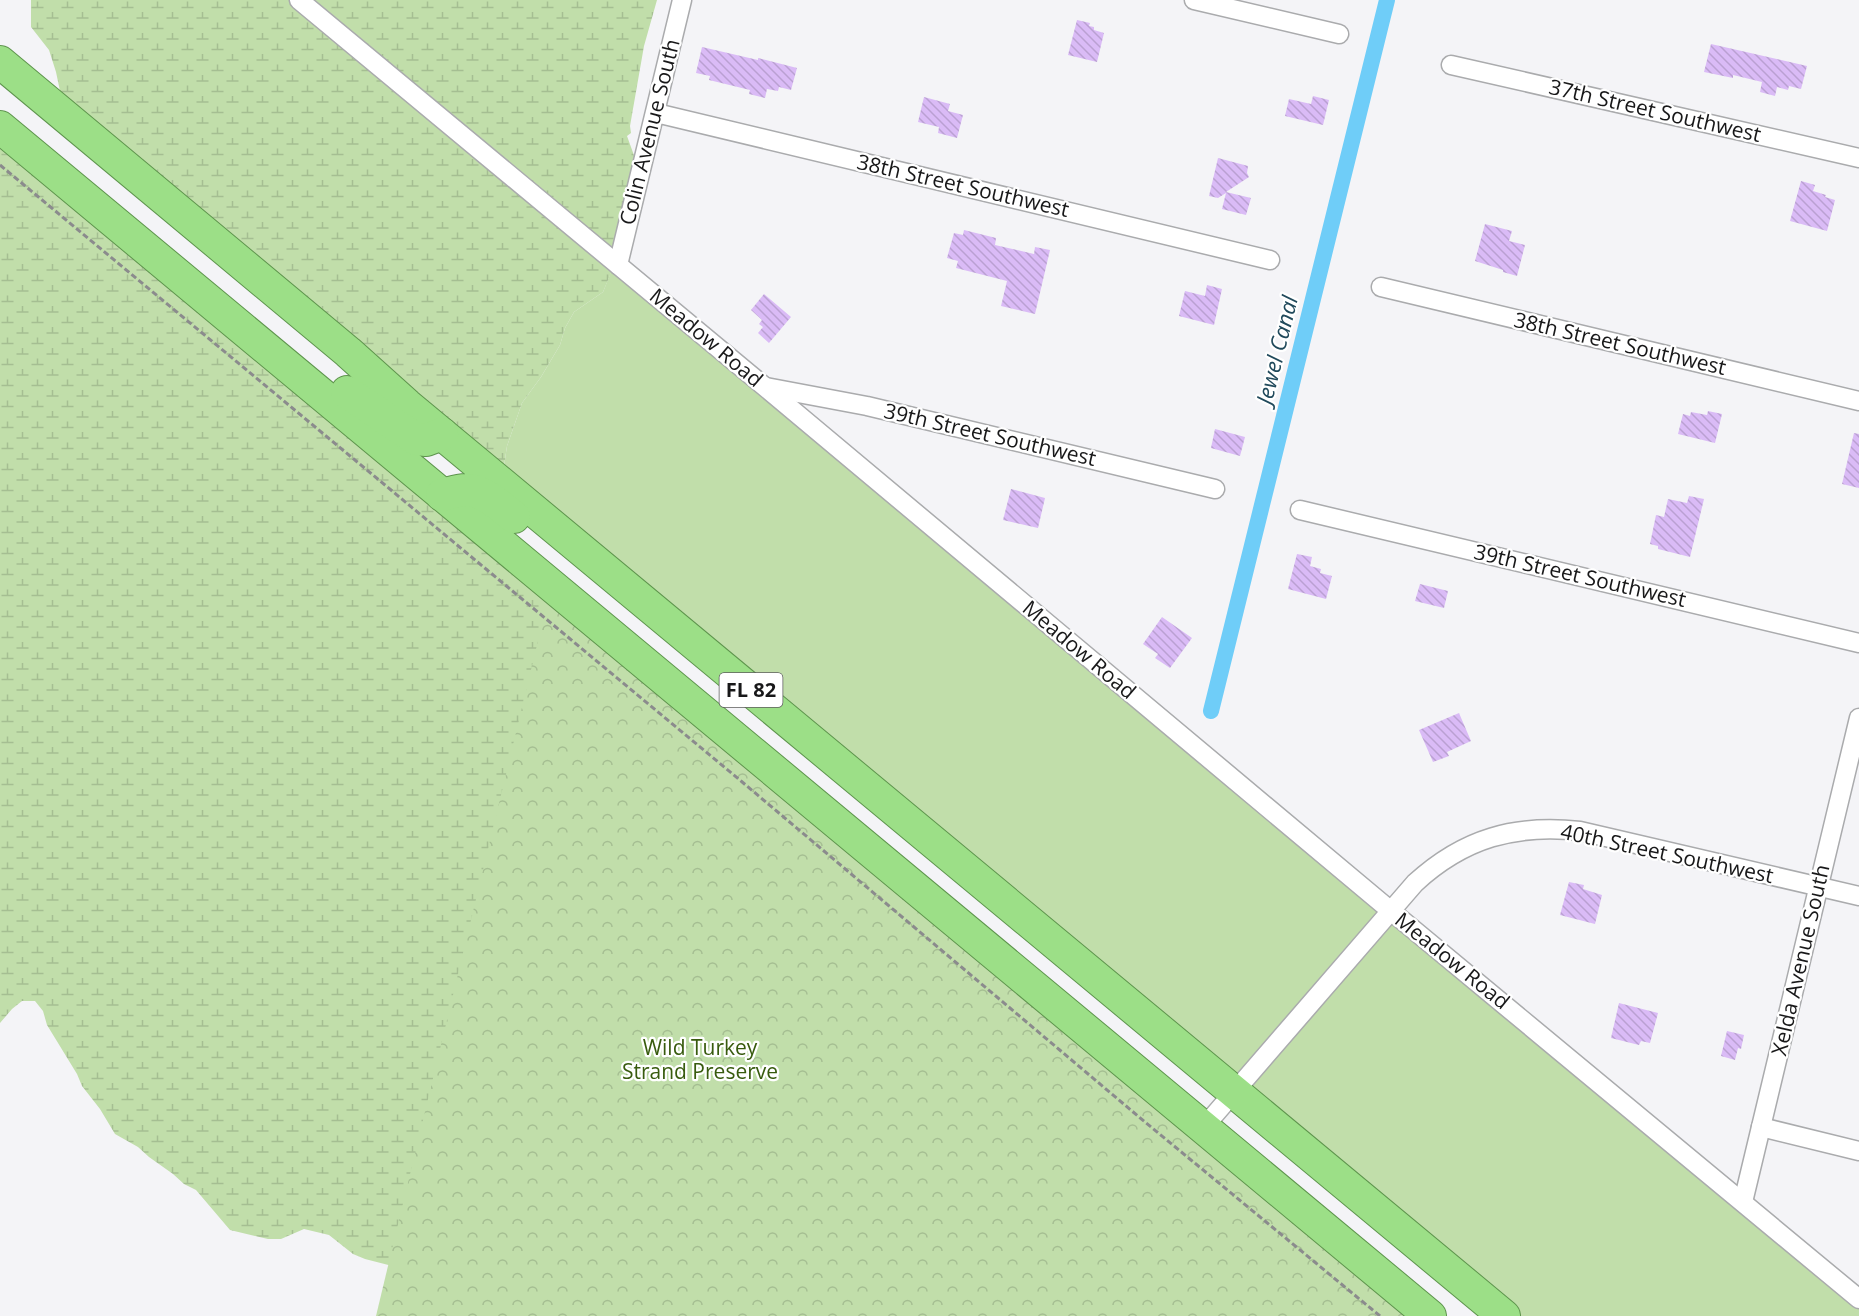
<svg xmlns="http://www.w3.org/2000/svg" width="1859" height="1316" viewBox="0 0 1859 1316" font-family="'Open Sans',sans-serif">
	<defs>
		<pattern id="wetland-marsh" width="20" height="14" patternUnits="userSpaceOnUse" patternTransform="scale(1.5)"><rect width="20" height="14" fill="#c1deaa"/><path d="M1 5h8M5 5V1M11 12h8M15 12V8" fill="none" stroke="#a5be92"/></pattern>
		<pattern id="park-crowns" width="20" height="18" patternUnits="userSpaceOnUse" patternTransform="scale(1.5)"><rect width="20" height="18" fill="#c1deaa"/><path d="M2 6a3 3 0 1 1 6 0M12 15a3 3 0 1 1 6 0" fill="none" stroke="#a5be92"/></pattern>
		<pattern id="building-back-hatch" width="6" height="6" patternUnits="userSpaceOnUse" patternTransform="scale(1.5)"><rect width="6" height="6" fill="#dabbf6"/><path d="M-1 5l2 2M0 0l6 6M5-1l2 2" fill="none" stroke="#baa0d2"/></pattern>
	</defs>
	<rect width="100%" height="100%" fill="#f4f4f7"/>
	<polygon fill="#c1deaa" points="611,272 1299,835 1859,1286 1859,1316 1518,1316 503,473 507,446 522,403 541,377 560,345 565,328 574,312 603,292"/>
	<g fill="url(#wetland-marsh)">
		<polygon points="31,0 657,0 644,46 630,126 631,133 627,136 640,172 616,261 603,292 574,312 565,328 560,345 541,377 522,403 507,446 503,473 60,91 56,72 49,50 31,27"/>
		<polygon points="0,139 458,529 560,606 404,1269 365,1259 353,1254 329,1235 304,1229 281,1239 268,1239 230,1230 196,1190 184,1184 173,1174 149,1157 138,1147 115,1134 100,1109 82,1086 77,1074 47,1025 43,1011 35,1001 22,1001 12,1009 0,1023"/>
	</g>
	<polygon fill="url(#park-crowns)" points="548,599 1406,1316 376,1316"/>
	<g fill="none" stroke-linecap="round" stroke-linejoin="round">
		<polyline stroke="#6fcdf8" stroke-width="16" points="1211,711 1387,0"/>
	</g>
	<g fill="url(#building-back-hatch)">
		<polygon points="1077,20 1090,23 1089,26 1094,27 1094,30 1104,33 1097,62 1068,55"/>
		<polygon points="1711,44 1807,66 1801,89 1789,86 1788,90 1777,87 1775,96 1760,92 1762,82 1733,75 1733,78 1704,72"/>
		<polygon points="702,47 758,60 758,58 797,68 791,90 779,87 778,91 767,89 765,98 749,94 750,90 709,80 710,76 696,73"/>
		<polygon points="1313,96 1329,100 1323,125 1285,116 1289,99 1311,104"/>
		<polygon points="924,97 950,104 948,111 963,115 957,138 938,133 939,127 918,122"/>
		<polygon points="1218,158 1248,166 1247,173 1249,177 1226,192 1251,198 1246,215 1222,209 1226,193 1218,198 1209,196"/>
		<polygon points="1801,181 1815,185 1813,191 1826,195 1825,197 1835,200 1827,231 1790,221"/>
		<polygon points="1485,224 1512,231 1509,241 1525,245 1517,276 1503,272 1503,270 1475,261"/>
		<polygon points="964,230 996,238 995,245 1034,254 1035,247 1050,250 1035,314 1001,306 1007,281 956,268 958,261 947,258 954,233 963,235"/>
		<polygon points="1207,285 1222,289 1214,325 1179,316 1185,291 1205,296"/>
		<polygon points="764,294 791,317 769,343 758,333 763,327 759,324 762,320 751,310"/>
		<polygon points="1708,411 1722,414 1715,443 1678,434 1683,414 1690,416 1691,412 1707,415"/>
		<polygon points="1215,429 1245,437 1240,456 1211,448"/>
		<polygon points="1854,433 1859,434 1859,488 1842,484"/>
		<polygon points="1011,489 1045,498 1038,528 1003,520"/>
		<polygon points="1689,496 1704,499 1690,557 1658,549 1658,546 1650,544 1656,515 1664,517 1668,499 1687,503"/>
		<polygon points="1297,554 1312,557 1310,566 1321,569 1320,573 1332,576 1326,599 1288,589"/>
		<polygon points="1420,584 1448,591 1444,608 1415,601"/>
		<polygon points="1162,617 1192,638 1170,668 1155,658 1158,654 1143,644"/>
		<polygon points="1459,713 1471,741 1447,752 1449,756 1433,762 1419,730"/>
		<polygon points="1569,882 1584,885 1583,889 1602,895 1595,924 1560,915"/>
		<polygon points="1619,1003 1658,1013 1650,1043 1641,1041 1639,1045 1611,1038"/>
		<polygon points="1727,1031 1744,1035 1741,1049 1738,1048 1735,1060 1721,1056"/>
	</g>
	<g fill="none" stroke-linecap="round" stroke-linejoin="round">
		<g stroke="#aaabad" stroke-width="21">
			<g id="minor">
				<polyline points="299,0 765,387 1391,911 1859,1299"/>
				<polyline points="1194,0 1339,34"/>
				<polyline points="1451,65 1859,158"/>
				<polyline points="656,113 1270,260"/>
				<polyline points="618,265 682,0"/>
				<polyline points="1381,287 1859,401"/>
				<polyline points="766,387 867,406 1215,489"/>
				<polyline points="1300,510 1859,643"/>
				<polyline points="1761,1127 1859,1151"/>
				<path d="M1203,1128l212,-245c49,-45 100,-59 165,-52l279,65"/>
				<polyline points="1743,1202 1859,718"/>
			</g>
		</g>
		<g stroke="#5e944d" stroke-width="34">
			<g id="trunk">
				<polyline points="0,62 348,352 407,405 1504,1316"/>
				<polyline points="0,127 1430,1316"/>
				<polyline points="347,392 416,439 426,440 442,434"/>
				<path d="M442,495c8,-2 16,-5 24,-5 17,-1 35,17 48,27"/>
			</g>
		</g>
		<polyline stroke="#8b8b8d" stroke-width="3" stroke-dasharray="6 3" stroke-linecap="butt" points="0,165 741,781 1145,1122 1380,1316"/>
		<use href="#minor" stroke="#fff" stroke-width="18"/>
		<use href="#trunk" stroke="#9cdf87" stroke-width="32"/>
	</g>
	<g text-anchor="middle" stroke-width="4.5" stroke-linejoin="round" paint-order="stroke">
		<rect fill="#fff" stroke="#5d5d5e" stroke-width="1.5" x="719.5" y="673" width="63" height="34" rx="4.5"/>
		<g font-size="20" font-weight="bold" fill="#181819">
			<text x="751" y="697">FL 82</text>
		</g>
		<g font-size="21" fill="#181819" stroke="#fff">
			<text transform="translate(1655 111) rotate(13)" y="7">37th Street Southwest</text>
			<text transform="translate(650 132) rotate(-76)" y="7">Colin Avenue South</text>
			<text transform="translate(963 186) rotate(13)" y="7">38th Street Southwest</text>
			<text transform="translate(706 338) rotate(40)" y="7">Meadow Road</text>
			<text transform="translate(1620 344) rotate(13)" y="7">38th Street Southwest</text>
			<text transform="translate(990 435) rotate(13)" y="7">39th Street Southwest</text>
			<text transform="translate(1580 576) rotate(13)" y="7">39th Street Southwest</text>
			<text transform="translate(1079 650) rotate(40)" y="7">Meadow Road</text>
			<text transform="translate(1667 854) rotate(12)" y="7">40th Street Southwest</text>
			<text transform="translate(1801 960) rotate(-77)" y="7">Xelda Avenue South</text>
			<text transform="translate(1452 961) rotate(39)" y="7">Meadow Road</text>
		</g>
		<g font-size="21" fill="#385b0e" stroke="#fff">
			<text x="700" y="1055">Wild Turkey<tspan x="700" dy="24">Strand Preserve</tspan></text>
		</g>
		<g font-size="22" font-style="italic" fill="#20495b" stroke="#fff">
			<text transform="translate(1277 350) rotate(-76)" y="8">Jewel Canal</text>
		</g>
	</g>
</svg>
